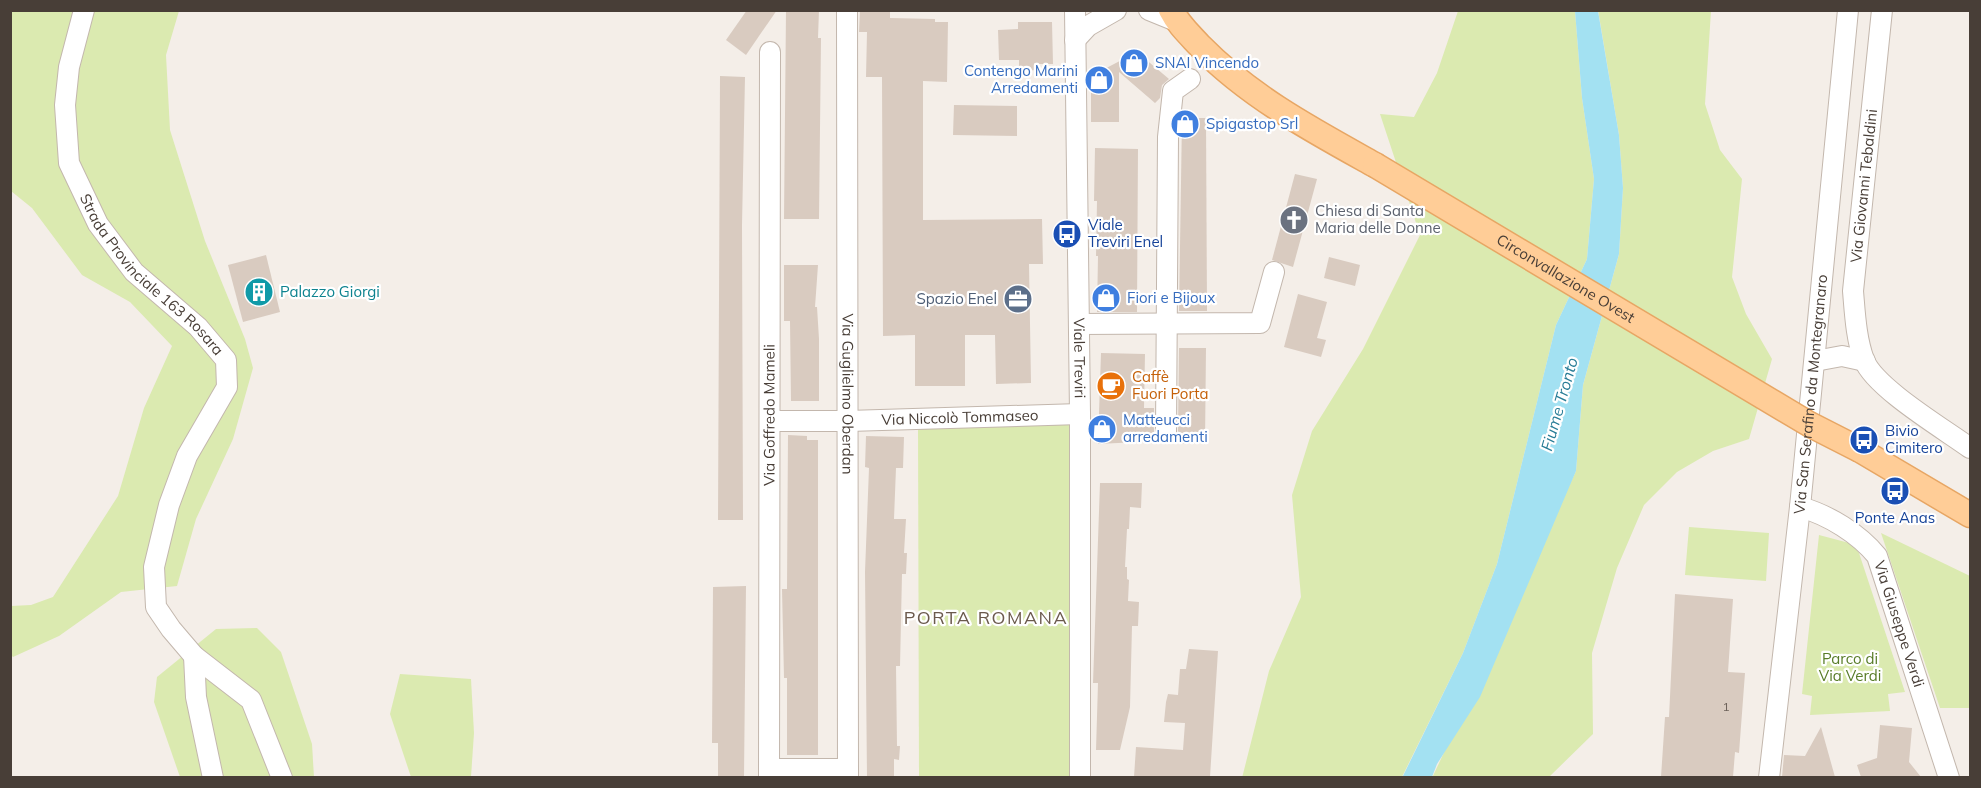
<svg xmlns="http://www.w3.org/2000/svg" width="1981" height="788" viewBox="0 0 1981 788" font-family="Mulish,sans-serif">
	<rect width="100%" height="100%" fill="#f4eee8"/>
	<g fill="#dbeab0">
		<polygon points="1598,10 1711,11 1705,104 1720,150 1742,179 1732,277 1746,314 1772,359 1749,439 1713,451 1677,472 1644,505 1617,568 1592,653 1593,734 1549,777 1432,778 1576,471 1583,385 1619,254 1623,188 1619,135"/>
		<polygon points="11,11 179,11 166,55 170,130 205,241 245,339 253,368 233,439 196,519 177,586 121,592 59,636 13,657 11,655 11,606 31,605 53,597 118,496 144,408 172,346 130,302 82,275 32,208 11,191"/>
		<polygon points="1458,11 1575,11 1582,98 1594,179 1587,259 1556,325 1497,564 1463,653 1402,777 1242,778 1269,671 1301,597 1292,495 1312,431 1363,349 1420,235 1380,114 1414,117 1437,73"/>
		<polygon points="1071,420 1070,777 919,777 918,427"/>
		<polygon points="1689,527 1769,533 1766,581 1685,575"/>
		<polygon points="1881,533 1970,576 1970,708 1940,708"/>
		<polygon points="1819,535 1853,544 1859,553 1905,692 1888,694 1890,711 1810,715 1812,696 1802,694"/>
		<polygon points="257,628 281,652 312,744 314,777 180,777 154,702 157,677 216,629"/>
		<polygon points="400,674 471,679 474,733 471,777 411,777 390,714"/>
	</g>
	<polygon fill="#a3e1f2" points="1575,11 1598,11 1619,135 1623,188 1619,254 1583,385 1576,471 1480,697 1437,764 1432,777 1402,778 1463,653 1497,564 1556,325 1587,259 1594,179 1582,98"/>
	<g fill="#d9cbc0">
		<polygon points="747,10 777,10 746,55 726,40"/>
		<polygon points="786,10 819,10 818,38 821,38 819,219 784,219"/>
		<polygon points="860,10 890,10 890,18 935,19 935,22 948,22 947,82 923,81 923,220 1042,219 1043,264 1029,264 1031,383 996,384 995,335 965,335 965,386 915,386 915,335 883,336 882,77 866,77 867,32 859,32"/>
		<polygon points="1018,22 1052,22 1053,64 1038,64 1038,70 1019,71 1019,60 999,60 998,30 1018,29"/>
		<polygon points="1137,52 1169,79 1162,85 1160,98 1155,103 1119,72 1119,122 1091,122 1091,76"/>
		<polygon points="720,76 745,77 742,225 743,520 718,520"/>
		<polygon points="954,105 1017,106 1017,136 953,135"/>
		<polygon points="1182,118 1206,118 1207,311 1179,311"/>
		<polygon points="1095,148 1138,149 1137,312 1097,312 1098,256 1096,256 1097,201 1094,201"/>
		<polygon points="1295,174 1317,179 1293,267 1272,260"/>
		<polygon points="266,255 280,312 243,322 228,265"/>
		<polygon points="1329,257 1360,265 1355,286 1324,278"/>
		<polygon points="784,265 818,265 815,307 817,307 819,339 819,401 791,401 790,321 784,321"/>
		<polygon points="1298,294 1327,302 1317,338 1326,340 1321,357 1284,347"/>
		<polygon points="1179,348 1206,348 1205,443 1176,444 1174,441 1178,433"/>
		<polygon points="1101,353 1145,354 1144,408 1154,408 1154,433 1158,441 1098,444"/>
		<polygon points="788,435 807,436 807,440 818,440 818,755 787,755 787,678 784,678 782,589 787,589"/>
		<polygon points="866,436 904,437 903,468 896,468 894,519 906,519 904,553 907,553 906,574 902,574 900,666 896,666 897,746 900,746 899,760 894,759 894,777 867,777 865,572 869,468 865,467"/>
		<polygon points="1100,483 1142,483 1141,508 1130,507 1129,529 1127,529 1125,567 1127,567 1127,579 1129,580 1128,601 1139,602 1138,626 1132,626 1130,707 1120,750 1096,750 1098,683 1093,683"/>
		<polygon points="746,586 744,777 718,777 718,743 712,743 713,587"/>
		<polygon points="1675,594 1733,599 1728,672 1745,673 1739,753 1735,752 1733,777 1661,777 1665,717 1669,717"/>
		<polygon points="1189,649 1218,651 1210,777 1134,777 1136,747 1183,750 1185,723 1164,722 1166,702 1168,694 1178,695 1180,669 1186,669"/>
		<polygon points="1880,725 1912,728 1909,762 1921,777 1861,777 1857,765 1877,758"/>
		<polygon points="1821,727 1835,777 1782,777 1784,755 1805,756"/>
	</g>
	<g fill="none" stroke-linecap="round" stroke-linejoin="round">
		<g stroke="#c3b7ad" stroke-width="22">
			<g id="minor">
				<path id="s1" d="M84,10l-15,57 -4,38 4,58 29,61 36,48 64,55 28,33 1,27 -40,69 -18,49 -15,62 2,40 15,22 23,27 57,44 31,78"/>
				<path id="s2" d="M847,10l1,768"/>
				<path id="s3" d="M1075,10l5,404v364"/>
				<polyline points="1149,10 1176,21"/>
				<path d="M1882,10l-29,281c2,23 3,47 11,69 11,28 80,69 106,88"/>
				<polyline points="1075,40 1088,26 1116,10"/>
				<polyline points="1079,324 1260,323 1274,272"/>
				<polyline points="1815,361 1842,356 1865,361"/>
				<path id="s4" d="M770,421h78l232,-7"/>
				<polyline points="1166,433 1168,137 1173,91 1190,79"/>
				<path id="s5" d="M1800,507c29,8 59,27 77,49l72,222"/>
				<polyline points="194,656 196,697 213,778"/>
				<polyline points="769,769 848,769"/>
				<path id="s6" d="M769,778l1,-726"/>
				<path id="s7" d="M1769,778l31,-271 48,-497"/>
			</g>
		</g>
		<g stroke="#e7a664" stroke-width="27">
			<g id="major">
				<path d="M1171,10c7,14 18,24 29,36 50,51 112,84 175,119"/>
				<polyline points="1860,450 1970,515"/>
			</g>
		</g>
		<use href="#minor" stroke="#fff" stroke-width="20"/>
		<use href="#major" stroke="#ffcd97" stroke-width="24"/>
		<g stroke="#e7a664" stroke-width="27" stroke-linecap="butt">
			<g id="major-bridge">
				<path id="s8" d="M1375,165l434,259 51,26"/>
			</g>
		</g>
		<use href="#major-bridge" stroke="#ffcd97" stroke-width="24"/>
	</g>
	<defs>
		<g id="shop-disc" transform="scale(1.5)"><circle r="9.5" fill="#3f7fe0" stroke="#fff"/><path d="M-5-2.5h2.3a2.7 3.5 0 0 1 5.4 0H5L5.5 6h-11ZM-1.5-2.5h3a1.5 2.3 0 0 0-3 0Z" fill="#fff"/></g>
		<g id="church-disc" transform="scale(1.5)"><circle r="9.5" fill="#6b7280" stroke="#fff"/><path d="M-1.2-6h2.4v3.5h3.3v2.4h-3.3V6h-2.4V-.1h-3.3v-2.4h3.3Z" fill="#fff"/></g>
		<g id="bus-disc" transform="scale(1.5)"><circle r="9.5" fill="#1a4fb4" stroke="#fff"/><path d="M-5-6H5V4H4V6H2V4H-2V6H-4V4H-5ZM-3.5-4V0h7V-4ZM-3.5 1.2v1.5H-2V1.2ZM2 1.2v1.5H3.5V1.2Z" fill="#fff"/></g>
		<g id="building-disc" transform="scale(1.5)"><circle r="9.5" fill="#0f9aa8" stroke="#fff"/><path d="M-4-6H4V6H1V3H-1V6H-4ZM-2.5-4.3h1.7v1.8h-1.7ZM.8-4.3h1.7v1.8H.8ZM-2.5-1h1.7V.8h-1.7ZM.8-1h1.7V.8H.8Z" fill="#fff"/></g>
		<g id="office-disc" transform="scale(1.5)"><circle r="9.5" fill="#5c6f8a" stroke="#fff"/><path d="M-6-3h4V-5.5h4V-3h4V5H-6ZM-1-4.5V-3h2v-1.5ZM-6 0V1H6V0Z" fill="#fff"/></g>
		<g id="cafe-disc" transform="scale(1.5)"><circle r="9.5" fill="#e8710a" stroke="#fff"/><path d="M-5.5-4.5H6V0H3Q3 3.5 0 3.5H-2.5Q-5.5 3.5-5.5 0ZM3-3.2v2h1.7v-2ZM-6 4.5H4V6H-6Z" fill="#fff"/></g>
	</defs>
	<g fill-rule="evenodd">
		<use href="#shop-disc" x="1134" y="63"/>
		<use href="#shop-disc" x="1099" y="80"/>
		<use href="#shop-disc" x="1185" y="124"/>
		<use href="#church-disc" x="1294" y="220"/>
		<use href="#bus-disc" x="1067" y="234"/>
		<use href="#building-disc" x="259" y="292"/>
		<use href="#shop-disc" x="1106" y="298"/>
		<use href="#office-disc" x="1018" y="299"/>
		<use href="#cafe-disc" x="1111" y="386"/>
		<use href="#shop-disc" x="1102" y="429"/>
		<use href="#bus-disc" x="1864" y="440"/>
		<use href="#bus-disc" x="1895" y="491"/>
	</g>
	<g text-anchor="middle" stroke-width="4.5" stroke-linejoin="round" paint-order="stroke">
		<g font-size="12" fill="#6c6159">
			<text x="1726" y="711">1</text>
		</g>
		<g font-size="15" fill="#366cbe" stroke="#fff" text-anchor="start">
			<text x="1155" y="68">SNAI Vincendo</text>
			<text x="1078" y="76" text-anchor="end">Contengo Marini<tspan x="1078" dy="17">Arredamenti</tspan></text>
			<text x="1206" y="129">Spigastop Srl</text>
			<text x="1127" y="303">Fiori e Bijoux</text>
			<text x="1123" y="425">Matteucci<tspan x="1123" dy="17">arredamenti</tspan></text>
		</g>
		<g font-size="15" fill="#483e37" stroke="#fff">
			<text transform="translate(1864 186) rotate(-84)" y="5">Via Giovanni Tebaldini</text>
			<text dy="5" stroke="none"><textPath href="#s1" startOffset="296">Strada Provinciale 163 Rosara</textPath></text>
			<text dy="5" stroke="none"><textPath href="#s8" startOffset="222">Circonvallazione Ovest</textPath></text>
			<text dy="5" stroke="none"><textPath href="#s3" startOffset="348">Viale Treviri</textPath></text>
			<text dy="5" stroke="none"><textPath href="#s2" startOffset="384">Via Guglielmo Oberdan</textPath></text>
			<text dy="5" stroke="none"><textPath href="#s7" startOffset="386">Via San Serafino da Montegranaro</textPath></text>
			<text dy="5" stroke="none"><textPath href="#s6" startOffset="363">Via Goffredo Mameli</textPath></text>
			<text dy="5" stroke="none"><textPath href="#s4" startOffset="190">Via Niccolò Tommaseo</textPath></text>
			<text dy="5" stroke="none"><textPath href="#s5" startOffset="164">Via Giuseppe Verdi</textPath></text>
		</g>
		<g font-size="15" fill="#5b616d" stroke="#fff" text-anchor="start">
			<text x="1315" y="216">Chiesa di Santa<tspan x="1315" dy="17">Maria delle Donne</tspan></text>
		</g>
		<g font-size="15" fill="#164399" stroke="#fff" text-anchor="start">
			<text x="1088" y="230">Viale<tspan x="1088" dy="17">Treviri Enel</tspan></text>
			<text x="1885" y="436">Bivio<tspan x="1885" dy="17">Cimitero</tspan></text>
			<text x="1895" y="523" text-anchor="middle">Ponte Anas</text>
		</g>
		<g font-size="15" fill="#0d838f" stroke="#fff" text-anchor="start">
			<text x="280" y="297">Palazzo Giorgi</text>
		</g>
		<g font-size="15" fill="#4e5e75" stroke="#fff" text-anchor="end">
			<text x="997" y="304">Spazio Enel</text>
		</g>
		<g font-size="15" fill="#c56008" stroke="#fff" text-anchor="start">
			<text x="1132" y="382">Caffè<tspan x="1132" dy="17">Fuori Porta</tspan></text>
		</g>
		<g font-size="15" fill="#587c28" stroke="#fff">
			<text x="1850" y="664">Parco di<tspan x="1850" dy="17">Via Verdi</tspan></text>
		</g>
		<g font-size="16" font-style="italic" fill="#277c96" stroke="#fff">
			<text transform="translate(1559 404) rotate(-74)" y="6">Fiume Tronto</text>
		</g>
		<g font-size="18" letter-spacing="1.5" fill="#6b5a4d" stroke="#fff">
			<text x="986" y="624">PORTA ROMANA</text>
		</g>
	</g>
	<rect width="1981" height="788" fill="none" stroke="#483e37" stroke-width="24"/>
</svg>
